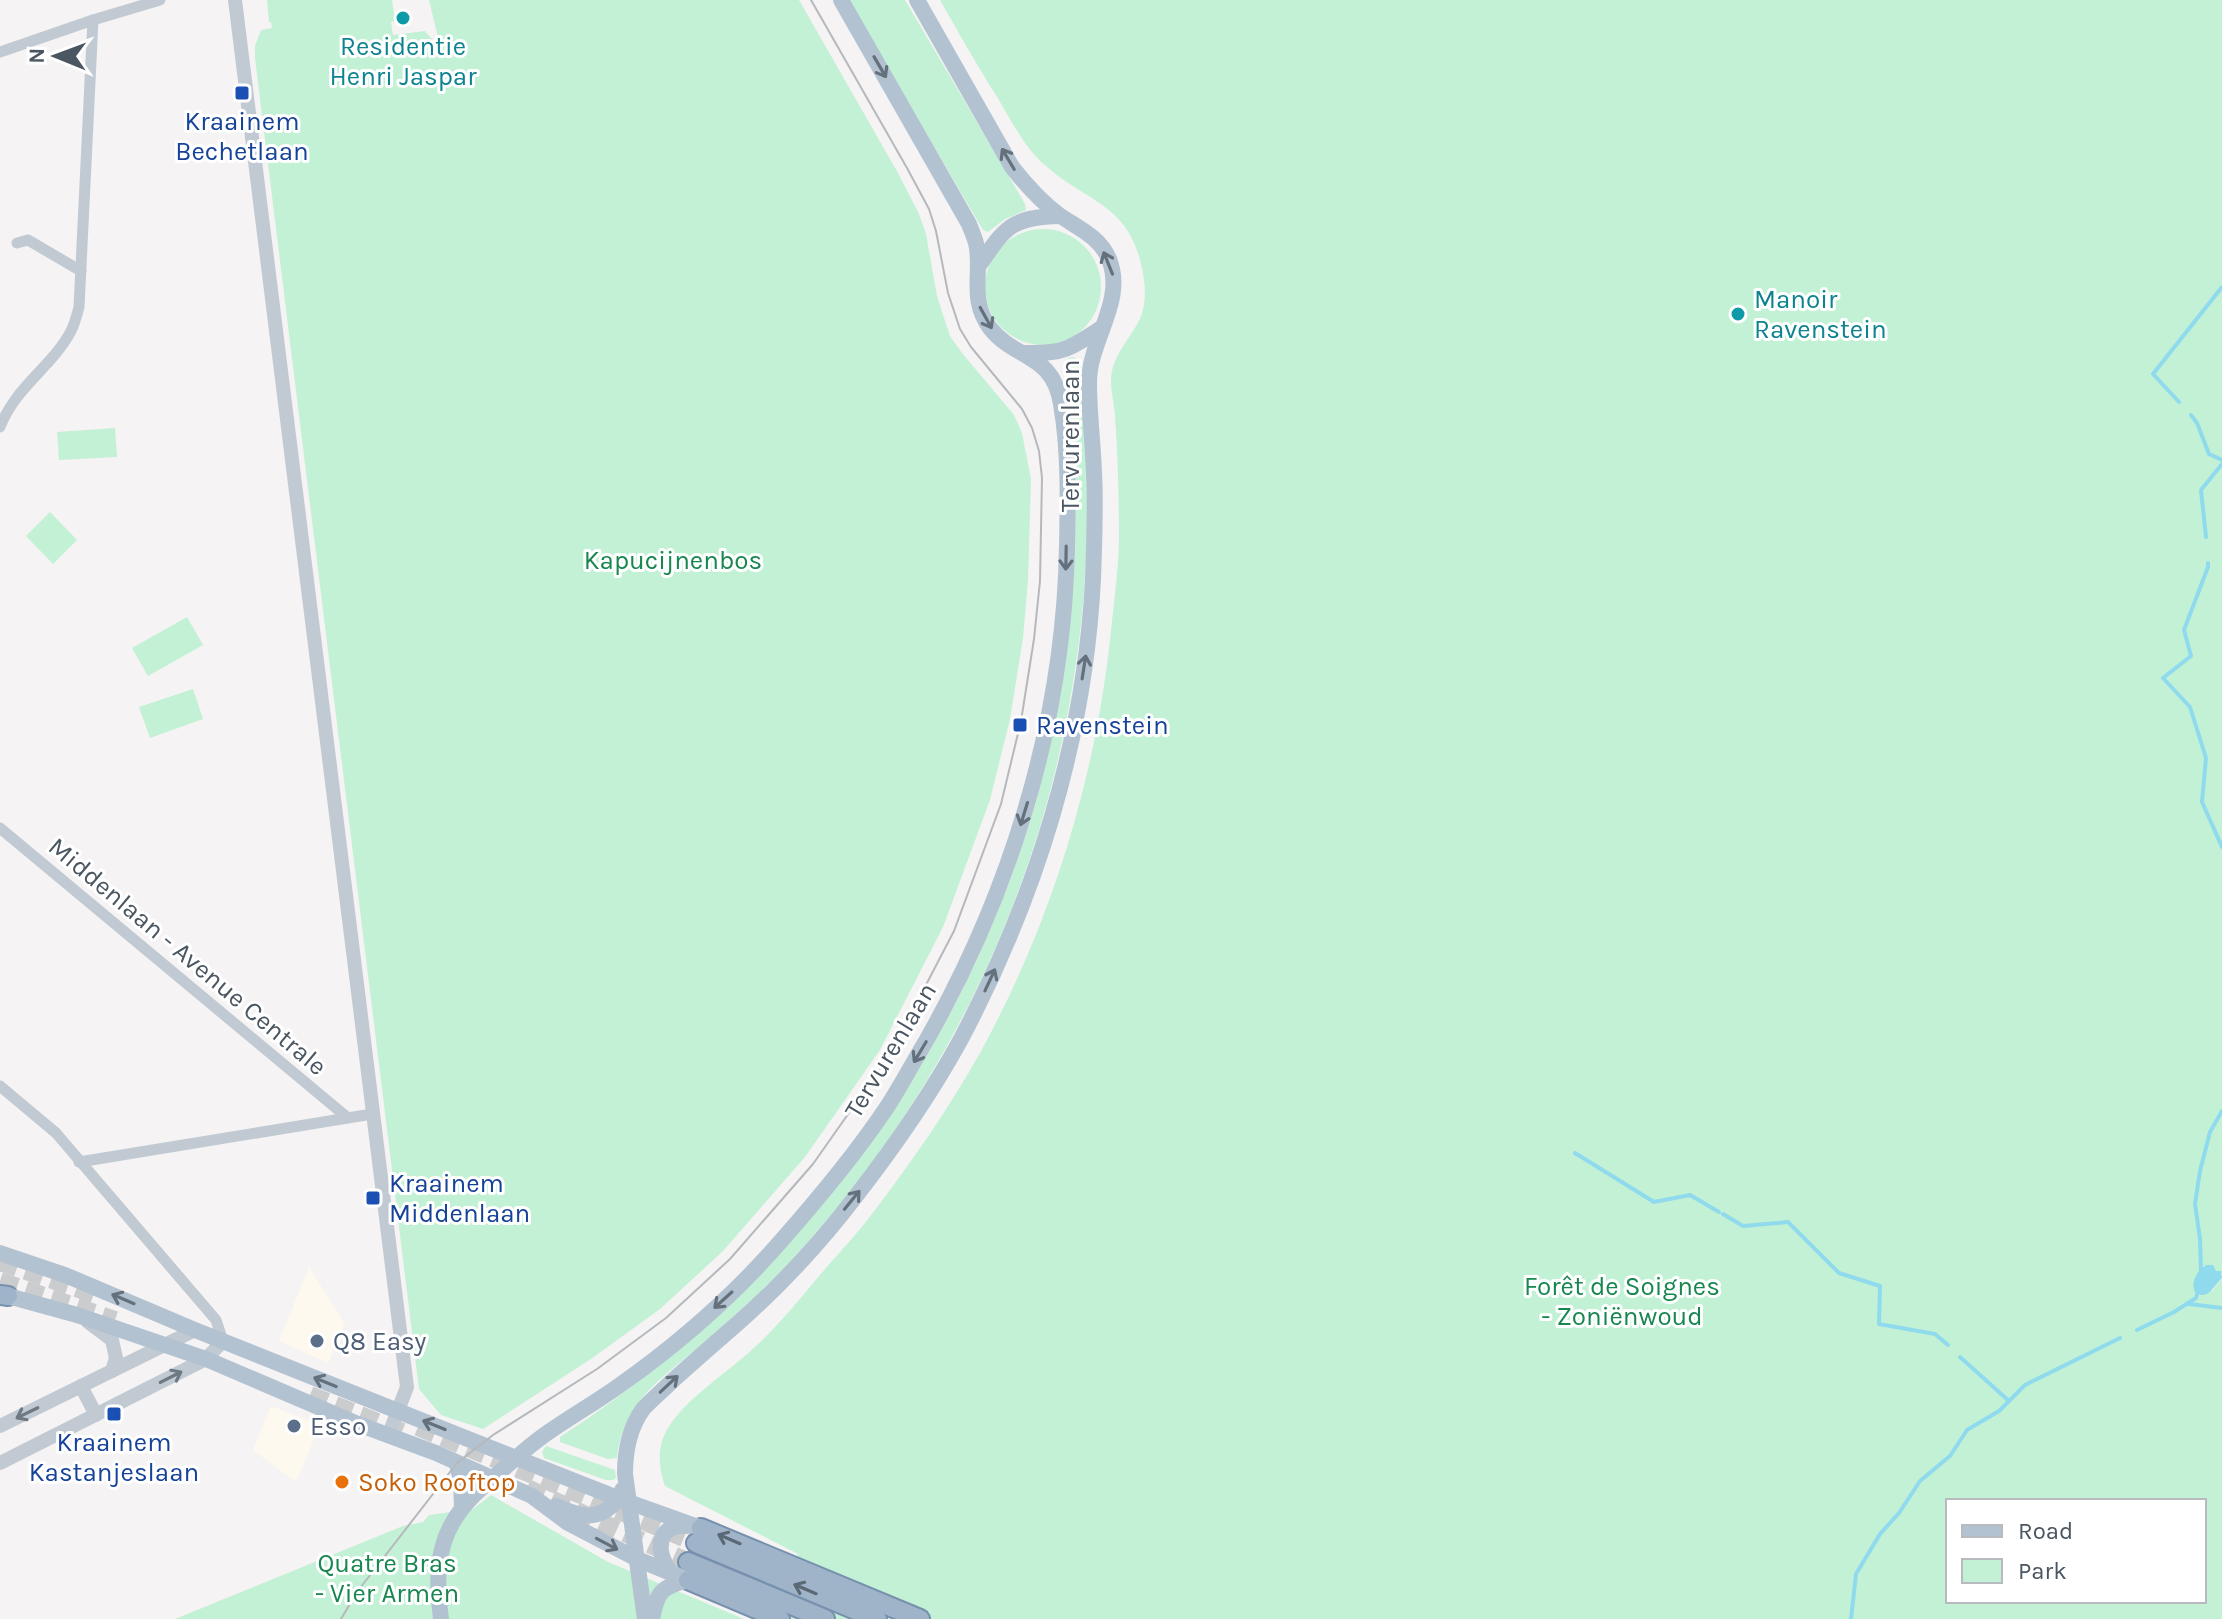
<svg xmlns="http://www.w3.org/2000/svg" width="2222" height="1619" viewBox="0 0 2222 1619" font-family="Karla,sans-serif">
	<rect width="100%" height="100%" fill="#f5f3f3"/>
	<g fill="#fdf9ef">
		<polygon points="309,1267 345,1324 328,1363 279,1341"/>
		<polygon points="271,1406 320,1425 296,1482 253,1450"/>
	</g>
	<g fill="#c3f1d5" fill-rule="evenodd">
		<polygon points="267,0 392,0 395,21 391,22 393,35 425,31 441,50 429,0 799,0 898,173 919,214 926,234 937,296 950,336 962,353 1014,415 1022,433 1031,479 1028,580 1023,638 1010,719 990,800 943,927 880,1050 805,1157 723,1251 660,1309 591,1359 483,1429 441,1415 419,1389 255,58 255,46 261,30 272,28 271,22 269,22"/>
		<polygon points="848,0 905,0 1025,204 1026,210 1005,219 988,232 983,230"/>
		<path d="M940,0h1282v1274l-16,-9 -6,4 12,22 10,-13v341h-1451l27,-65 -133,-68c-7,-20 -8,-40 3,-58 18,-30 62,-57 88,-82 23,-21 43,-46 63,-70 19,-22 39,-43 56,-66 38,-50 74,-102 105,-157 73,-133 118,-282 132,-432 3,-26 6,-52 7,-77 0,-43 -1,-87 -4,-129 -1,-12 -4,-23 -4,-34 0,-24 19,-42 29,-62 8,-19 5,-40 0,-59 -14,-56 -56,-60 -94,-94 -24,-20 -37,-51 -54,-77 -18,-29 -35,-59 -52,-89zM1948,1501h256v100h-256z"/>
		<circle cx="1043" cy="287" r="58"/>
		<path d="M1074,357l4,4c6,58 11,117 9,175 -8,269 -110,521 -292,720 -27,29 -56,56 -86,82 -41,37 -85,59 -92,120l-9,1 -48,-17v-5c195,-126 351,-310 438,-526 20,-50 39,-103 49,-156 6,-34 5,-74 7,-109 6,-76 11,-152 16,-229l-5,-54 3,-5z"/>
		<polygon points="115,428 117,457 59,460 57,432"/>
		<polygon points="50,512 77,540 53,564 26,536"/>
		<polygon points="187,617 203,645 148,676 132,648"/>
		<polygon points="193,689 203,719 150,738 139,707"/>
		<polygon points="546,1446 615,1470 616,1478 613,1480 606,1480 544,1458 542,1452"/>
		<polygon points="491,1495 608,1562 744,1619 175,1619 403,1526 423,1522 429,1515 473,1509"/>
	</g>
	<path fill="#90daee" d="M2206,1265h7l3,6h5l1,7c-8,7 -14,24 -27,14 -5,-11 3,-21 11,-27z"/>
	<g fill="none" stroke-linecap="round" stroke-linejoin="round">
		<g stroke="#90daee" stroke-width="4">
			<polyline points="2179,402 2153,374 2222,287"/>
			<polyline points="2191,415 2197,423 2209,454 2222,460"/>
			<polyline points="2206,537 2201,490 2222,464"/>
			<polyline points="2208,563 2208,567 2184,630 2191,656 2163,678 2190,707 2206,758 2202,802 2222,847"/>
			<polyline points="1575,1153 1654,1202 1690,1195 1719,1212"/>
			<polyline points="1723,1214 1743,1226 1788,1222 1839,1273 1880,1286 1879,1324 1935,1334 1948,1345"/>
			<polyline points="2201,1271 2200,1239 2195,1204 2200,1171 2210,1132 2222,1111"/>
			<polyline points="2189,1304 2222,1308"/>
			<polyline points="2137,1330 2174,1312 2196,1298 2198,1291"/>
			<polyline points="1960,1357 2009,1401"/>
			<polyline points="1851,1619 1856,1574 1880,1534 1899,1513 1920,1481 1950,1456 1967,1430 1999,1411 2025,1385 2120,1338"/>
		</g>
		<g stroke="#caccce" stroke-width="18" stroke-dasharray="18 9" stroke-linecap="butt">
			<polyline points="0,1262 96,1295"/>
			<polyline points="0,1281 115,1320"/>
			<polyline points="310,1395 405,1433"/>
			<polyline points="418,1427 696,1543"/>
			<polyline points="527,1488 688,1562"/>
		</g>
		<g stroke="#7690ad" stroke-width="22">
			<g id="trunk">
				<polyline points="0,1295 8,1296"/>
				<polyline points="701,1528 920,1619"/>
				<polyline points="696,1543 877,1619"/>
				<polyline points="688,1562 825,1619"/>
				<polyline points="688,1580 780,1619"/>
			</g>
		</g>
		<g stroke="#c1cad2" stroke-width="11">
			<polyline points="0,52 93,20 160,0"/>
			<polyline points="17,243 28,240 81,271"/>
			<path d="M0,427c16,-41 52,-60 71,-96 4,-8 6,-16 8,-24l14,-287"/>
			<polyline points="0,828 348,1118"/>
			<polyline points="0,1086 56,1133 216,1320 223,1341"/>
			<polyline points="79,1162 372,1114"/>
		</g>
		<g stroke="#c1cad2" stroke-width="14">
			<polyline points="235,0 407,1387 389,1434"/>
			<polyline points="88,1322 112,1340 116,1358 112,1371"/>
			<polyline points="81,1386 96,1415"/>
			<polyline points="0,1426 195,1330"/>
			<polyline points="0,1463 206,1359 223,1341"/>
		</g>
		<g stroke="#b3c2d1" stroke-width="16">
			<path d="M978,267c27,-39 32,-50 82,-51"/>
			<path d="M1026,353c36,1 44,-4 74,-24"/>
			<polyline points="0,1253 65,1275 195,1330 458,1435 620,1499 701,1528"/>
			<polyline points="8,1296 77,1315 206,1359 358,1424 436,1453 532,1496 568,1523 637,1559 688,1580"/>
			<polyline points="457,1463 461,1482 462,1508"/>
			<path d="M556,1506c17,7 33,15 50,4 9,-6 14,-10 16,-20"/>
			<path d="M670,1572c-15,-20 -14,-49 18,-46"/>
			<path d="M441,1619c-4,-33 -6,-67 12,-97 10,-18 24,-30 39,-43 17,-15 33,-30 51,-43 25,-18 52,-33 77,-51 58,-41 114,-90 161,-144 37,-42 73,-85 104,-131 11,-16 20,-33 30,-50 92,-155 149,-333 152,-514 1,-47 2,-95 -6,-142 -8,-51 -46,-44 -71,-76 -20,-27 -9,-51 -13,-80 -1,-8 -5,-16 -8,-24l-128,-224"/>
			<path d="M645,1619l-20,-145c0,-22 5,-47 18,-65 8,-9 18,-17 27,-26 22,-20 45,-40 68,-60 43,-38 83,-81 118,-127 38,-49 75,-102 105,-157 75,-142 124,-299 132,-460 1,-35 3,-71 1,-106 -1,-30 -5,-60 -5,-90 0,-44 37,-81 20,-124 -9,-22 -31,-31 -50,-44 -19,-14 -33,-30 -47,-48l-95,-167"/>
			<path d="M652,1619c5,-27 9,-32 36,-39"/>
		</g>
		<use href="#trunk" stroke="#9fb4c9" stroke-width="18"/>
		<polyline stroke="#b5b8bd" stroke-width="2" points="341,1619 357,1592 457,1463 493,1435 597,1369 666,1318 730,1259 813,1164 889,1056 954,931 1001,804 1021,721 1034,639 1040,581 1042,478 1039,451 1032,428 1022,409 971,347 960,329 948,293 936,231 929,209 907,168 811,0"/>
	</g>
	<defs><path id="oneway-shaft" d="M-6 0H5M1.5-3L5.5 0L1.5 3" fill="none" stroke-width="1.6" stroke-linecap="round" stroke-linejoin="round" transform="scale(2)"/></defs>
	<g stroke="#64717d">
		<use href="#oneway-shaft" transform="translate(880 67) rotate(60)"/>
		<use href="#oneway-shaft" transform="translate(1008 159) rotate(-121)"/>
		<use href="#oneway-shaft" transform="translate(1108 263) rotate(-112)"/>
		<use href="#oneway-shaft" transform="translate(986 318) rotate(61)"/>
		<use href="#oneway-shaft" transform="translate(1066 558) rotate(91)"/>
		<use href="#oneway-shaft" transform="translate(1084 667) rotate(-81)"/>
		<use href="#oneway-shaft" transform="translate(1024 814) rotate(107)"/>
		<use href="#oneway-shaft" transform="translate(990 980) rotate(-65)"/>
		<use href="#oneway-shaft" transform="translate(920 1052) rotate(121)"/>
		<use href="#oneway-shaft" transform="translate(852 1200) rotate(-51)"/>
		<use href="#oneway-shaft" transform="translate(123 1299) rotate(-157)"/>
		<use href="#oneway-shaft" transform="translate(723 1300) rotate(138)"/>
		<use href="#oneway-shaft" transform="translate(325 1382) rotate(-158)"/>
		<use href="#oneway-shaft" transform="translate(669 1384) rotate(-43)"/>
		<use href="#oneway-shaft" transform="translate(434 1425) rotate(-158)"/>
		<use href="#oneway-shaft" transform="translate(607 1544) rotate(28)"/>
	</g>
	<g stroke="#6e7983">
		<use href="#oneway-shaft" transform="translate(171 1377) rotate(-27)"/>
		<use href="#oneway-shaft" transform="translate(27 1413) rotate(154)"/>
	</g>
	<g stroke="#5b6976">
		<use href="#oneway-shaft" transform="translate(729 1539) rotate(-157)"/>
		<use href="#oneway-shaft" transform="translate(805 1589) rotate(-157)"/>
	</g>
	<g fill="#0f9aa8" stroke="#fff" stroke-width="3">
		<circle cx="403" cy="18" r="8"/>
		<circle cx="1738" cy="314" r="8"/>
	</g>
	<g fill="#1a4fb4" stroke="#fff" stroke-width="3">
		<rect x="234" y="85" width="16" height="16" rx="4"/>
		<rect x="1012" y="717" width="16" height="16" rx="4"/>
		<rect x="365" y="1190" width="16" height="16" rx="4"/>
		<rect x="106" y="1406" width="16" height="16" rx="4"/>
	</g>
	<g fill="#5c6f8a" stroke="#fff" stroke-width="3">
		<circle cx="317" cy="1341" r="8"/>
		<circle cx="294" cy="1426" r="8"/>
	</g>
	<circle fill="#e8710a" stroke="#fff" stroke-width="3" cx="342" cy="1482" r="8"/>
	<g text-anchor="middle" stroke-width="6" stroke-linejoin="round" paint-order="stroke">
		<g font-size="26" fill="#0d838f" stroke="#fff">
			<text x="403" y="55">Residentie<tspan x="403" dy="30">Henri Jaspar</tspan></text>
			<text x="1754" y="308" text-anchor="start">Manoir<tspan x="1754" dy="30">Ravenstein</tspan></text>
		</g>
		<g font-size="26" fill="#164399" stroke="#fff">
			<text x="242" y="130">Kraainem<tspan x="242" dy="30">Bechetlaan</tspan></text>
			<text x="1036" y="734" text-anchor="start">Ravenstein</text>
			<text x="389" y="1192" text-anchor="start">Kraainem<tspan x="389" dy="30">Middenlaan</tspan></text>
			<text x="114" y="1451">Kraainem<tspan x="114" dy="30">Kastanjeslaan</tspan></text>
		</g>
		<g font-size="26" fill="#4a5661" stroke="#fff">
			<text transform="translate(1070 436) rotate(-90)" y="9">Tervurenlaan</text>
			<text transform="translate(188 956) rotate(40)" y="9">Middenlaan - Avenue Centrale</text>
			<text transform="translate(890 1050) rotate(-59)" y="9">Tervurenlaan</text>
		</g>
		<g font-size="26" fill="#17864f" stroke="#fff">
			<text x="673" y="569">Kapucijnenbos</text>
			<text x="1622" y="1295">Forêt de Soignes<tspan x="1622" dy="30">- Zoniënwoud</tspan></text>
			<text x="387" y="1572">Quatre Bras<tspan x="387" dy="30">- Vier Armen</tspan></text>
		</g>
		<g font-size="26" fill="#4e5e75" stroke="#fff" text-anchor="start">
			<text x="333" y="1350">Q8 Easy</text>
			<text x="310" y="1435">Esso</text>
		</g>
		<g font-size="26" fill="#c56008" stroke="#fff" text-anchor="start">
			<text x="358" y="1491">Soko Rooftop</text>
		</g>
	</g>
	<rect x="1946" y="1499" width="260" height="104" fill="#ffffff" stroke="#b7bbc0" stroke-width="2"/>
	<rect x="1962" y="1525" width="40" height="12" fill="#b3c2d1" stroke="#b7bbc0" stroke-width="2"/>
	<text x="2018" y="1539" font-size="24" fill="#4a5661">Road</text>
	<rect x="1962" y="1559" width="40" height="24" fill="#c3f1d5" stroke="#b7bbc0" stroke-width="2"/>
	<text x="2018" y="1579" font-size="24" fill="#4a5661">Park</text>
	<g transform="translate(56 56) rotate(271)" stroke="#ffffff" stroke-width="6" paint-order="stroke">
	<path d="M0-6L14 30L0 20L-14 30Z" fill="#4a5661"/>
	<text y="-12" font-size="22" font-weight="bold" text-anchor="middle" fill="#4a5661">N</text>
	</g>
</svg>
